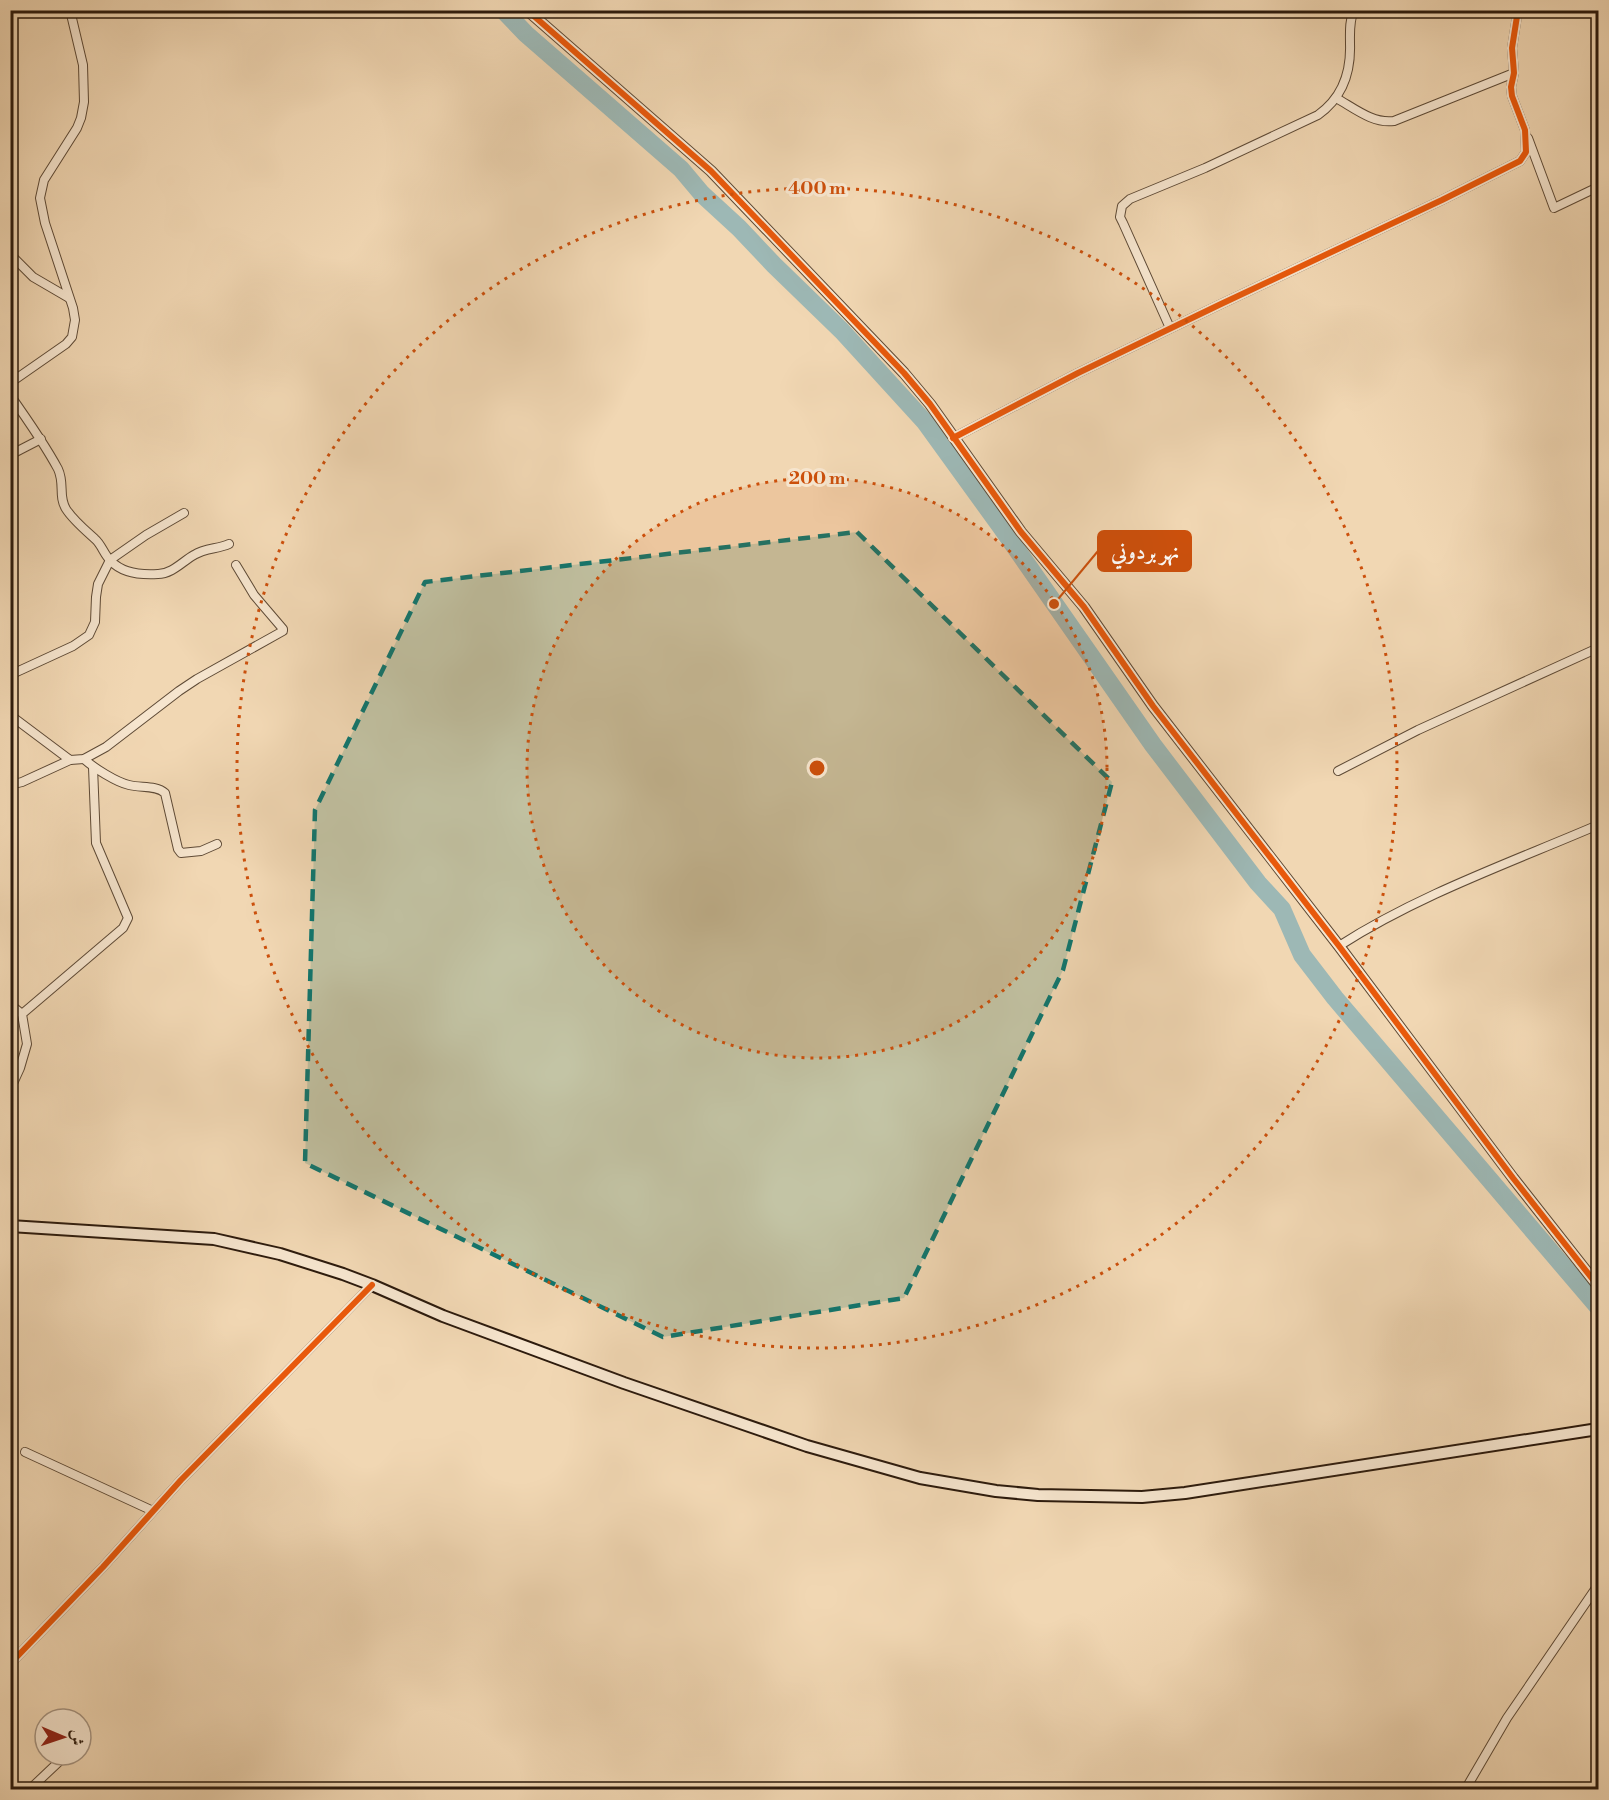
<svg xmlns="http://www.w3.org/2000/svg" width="1609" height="1800" viewBox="0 0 1609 1800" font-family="'Libre Bodoni',Amiri,serif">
	<rect width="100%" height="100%" fill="#f1d7b3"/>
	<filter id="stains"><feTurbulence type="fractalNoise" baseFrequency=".00333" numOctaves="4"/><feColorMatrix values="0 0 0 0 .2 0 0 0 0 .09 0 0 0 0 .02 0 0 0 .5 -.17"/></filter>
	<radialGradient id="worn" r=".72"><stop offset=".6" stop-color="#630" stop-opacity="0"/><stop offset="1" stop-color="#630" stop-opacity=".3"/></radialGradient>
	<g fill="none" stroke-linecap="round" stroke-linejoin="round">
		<polyline stroke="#9db8b5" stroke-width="18" points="503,10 526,34 681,169 702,194 739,228 774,265 842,331 925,422 1001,527 1153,745 1258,883 1282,909 1302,955 1335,998 1598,1307"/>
		<g stroke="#5e4a36" stroke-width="10">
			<g id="minor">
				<path d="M1336,98c18,10 37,26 58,23l120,-48"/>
				<polyline points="1528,138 1554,208 1598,187"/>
				<polyline points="10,254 33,277 69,298"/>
				<path d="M1170,328l-47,-105 -3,-6 2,-11 8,-7 75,-31 113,-53c24,-17 33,-42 32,-71 0,-11 -1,-23 4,-34"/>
				<polyline points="10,383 66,344 72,337 75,320 73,308 45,223 40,198 44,180 77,128 81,118 84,102 83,65 70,10"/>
				<path d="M10,395c17,24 34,48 48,74 7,15 0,27 8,40 7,11 19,21 29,30 7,6 9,16 16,22 12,13 31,14 47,13 14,0 25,-13 36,-19 11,-7 24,-6 35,-11"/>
				<polyline points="953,438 1078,373 1221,304 1442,200 1520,161 1526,152 1525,130 1512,96 1511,87 1514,73 1512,48 1518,10"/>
				<polyline points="10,455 41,439"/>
				<polyline points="10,597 13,630 10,642"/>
				<polyline points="10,675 73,646 89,635 95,622 96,597 98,584 110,560 146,535 184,513"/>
				<polyline points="10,715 70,760 84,759 106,747 179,691 197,679 283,631 283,629 254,595 236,565"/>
				<path d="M84,759c10,9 32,23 45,26 12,3 27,0 36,8l13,56 3,4 20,-2 16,-7"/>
				<polyline points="1338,771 1418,730 1598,648"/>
				<polyline points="10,785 22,782 70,760"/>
				<path d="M1339,946c79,-51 173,-84 259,-121"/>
				<polyline points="10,1004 22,1014"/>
				<polyline points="10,1090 20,1068 27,1044 22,1014 123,928 128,918 96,843 93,767"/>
				<polyline points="25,1452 153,1511"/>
				<polyline points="10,1664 103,1567 181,1480 372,1285"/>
				<polyline points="29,1790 66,1755"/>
				<polyline points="1465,1790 1507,1718 1598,1585"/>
			</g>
		</g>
		<g stroke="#5e4a36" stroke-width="12">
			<polyline id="tertiary" points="527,10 711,171 904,373 930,404 1021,532 1084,607 1153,706 1339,946 1513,1178 1598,1286"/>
		</g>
		<g stroke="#2d1b0d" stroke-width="14">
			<polyline id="secondary" points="10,1226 214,1239 280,1254 343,1274 372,1285 443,1316 624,1383 807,1446 920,1478 996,1491 1038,1495 1142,1497 1185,1493 1598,1429"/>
		</g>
		<use href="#minor" stroke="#f6e5ce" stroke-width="8"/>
		<use href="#tertiary" stroke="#f6e5ce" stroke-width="9"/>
		<use href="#secondary" stroke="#f6e5ce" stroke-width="10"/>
		<g stroke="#f6e5ce" stroke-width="10">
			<g id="cycleway">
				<polyline points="527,10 711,171 904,373 930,404 1021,532 1084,607 1153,706 1339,946 1513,1178 1598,1286"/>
				<polyline points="953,438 1078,373 1221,304 1442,200 1520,161 1526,152 1525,130 1512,96 1511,87 1514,73 1512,48 1518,10"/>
				<polyline points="10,1664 103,1567 181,1480 372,1285"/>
			</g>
		</g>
		<use href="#cycleway" stroke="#e8590c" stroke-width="6"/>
	</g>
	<path fill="#0f766e" fill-opacity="0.2" stroke="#0f766e" stroke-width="4.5" stroke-dasharray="12 8" stroke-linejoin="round" d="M857,532l255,250 -49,188 -159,328 -241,39 -358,-174 10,-353 110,-228z"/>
	<circle cx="817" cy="768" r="290" fill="#cc500c" fill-opacity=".12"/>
	<g fill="none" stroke="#cc500c" stroke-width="3" stroke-dasharray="3 6">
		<circle cx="817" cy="768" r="290"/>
		<circle cx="817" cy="768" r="580"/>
	</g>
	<circle cx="817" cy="768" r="9" fill="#cc500c" stroke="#f6e5ce" stroke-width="3"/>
	<g font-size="18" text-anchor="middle" font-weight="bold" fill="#cc500c" stroke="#f6e5ce" stroke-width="6" stroke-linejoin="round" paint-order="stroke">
		<text x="817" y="194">400 m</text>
		<text x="817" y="484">200 m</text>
	</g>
	<path fill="none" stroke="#cc500c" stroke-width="2" d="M1054 604L1098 551"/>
	<circle fill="#cc500c" stroke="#f6e5ce" stroke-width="2" cx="1054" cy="604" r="6"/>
	<rect fill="#cc500c" stroke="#cc500c" stroke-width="2" x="1098" y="531" width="93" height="40" rx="6"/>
	<g font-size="22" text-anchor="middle" font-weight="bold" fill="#fff">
		<text x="1145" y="559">نهر بردوني</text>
	</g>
	<rect width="1609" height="1800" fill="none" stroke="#f1d7b3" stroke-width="36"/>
	<rect x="12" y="12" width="1585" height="1776" fill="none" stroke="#2d1b0d" stroke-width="3"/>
	<rect x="18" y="18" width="1573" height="1764" fill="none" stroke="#2d1b0d" stroke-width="1.5"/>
	<g transform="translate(63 1737) rotate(92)"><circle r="28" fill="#f6e5ce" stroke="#a69481" stroke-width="1.5"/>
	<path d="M0-4.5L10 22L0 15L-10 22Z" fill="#8f2418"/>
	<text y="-9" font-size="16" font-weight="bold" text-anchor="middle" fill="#2d1b0d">ش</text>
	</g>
	<rect width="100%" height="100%" filter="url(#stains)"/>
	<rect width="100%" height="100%" fill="url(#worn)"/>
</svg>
